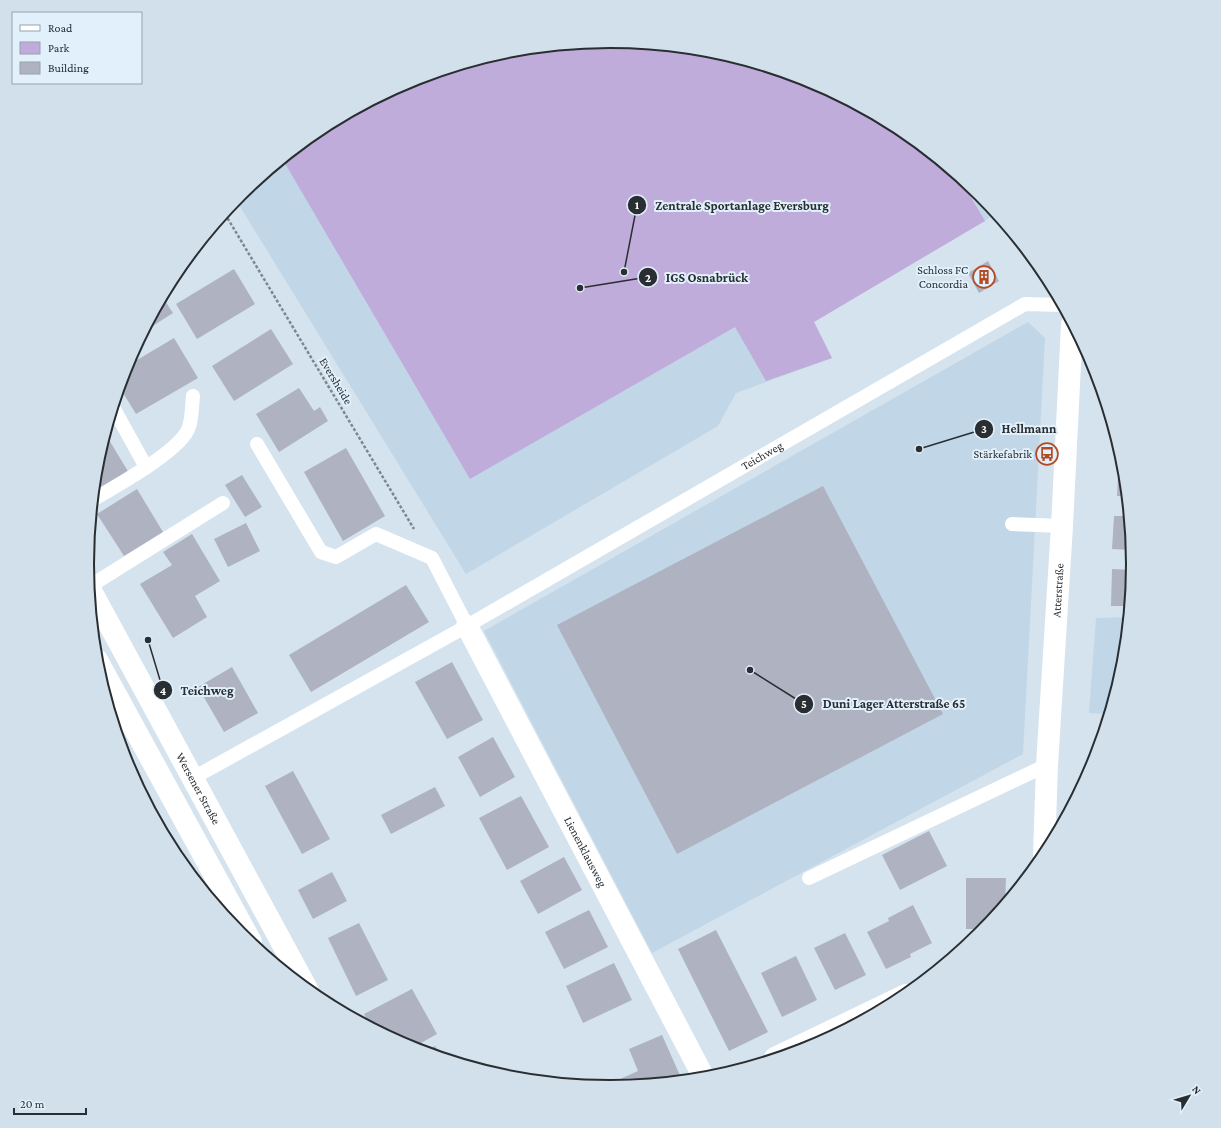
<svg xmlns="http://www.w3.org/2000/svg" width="1221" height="1128" viewBox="0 0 1221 1128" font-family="'Crimson Pro',serif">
	<rect width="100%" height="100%" fill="#d4e3ee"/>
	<g fill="#c1d6e6">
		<polygon points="611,41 713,51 811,81 901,129 980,194 995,213 985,221 926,254 814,322 832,358 736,393 718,426 466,574 236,200 241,194 320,129 509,51"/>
		<polygon points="1028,322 1045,338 1023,754 652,953 484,631"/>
		<polygon points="1128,617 1123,666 1109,714 1089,713 1096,618"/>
	</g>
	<polygon fill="#c0acdb" points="611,41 713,51 811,81 901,129 959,177 985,221 814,322 832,358 766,381 735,327 470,479 283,160 320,129 411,81 509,51"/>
	<g fill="#aeb2c1">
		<polygon points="988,261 999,281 979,293 968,273"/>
		<polygon points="234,269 255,304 197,339 176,304"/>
		<polygon points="163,298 173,313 148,329 147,327"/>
		<polygon points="271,329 293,364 234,401 212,366"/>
		<polygon points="174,338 198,378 136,414 120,388 127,366"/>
		<polygon points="299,388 314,411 320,407 328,421 279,452 256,414"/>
		<polygon points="106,435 129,473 94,495 98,462"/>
		<polygon points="346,448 385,516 343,541 304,472"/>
		<polygon points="1119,458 1122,458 1123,462 1127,496 1117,496"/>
		<polygon points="242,475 262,507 245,517 225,485"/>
		<polygon points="823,486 943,714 677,854 557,625"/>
		<polygon points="137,489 163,532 124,556 97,514"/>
		<polygon points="1114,516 1129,516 1132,550 1112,549"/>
		<polygon points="246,523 260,551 228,567 214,539"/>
		<polygon points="192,534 220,581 195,596 207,617 173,638 140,584 172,565 163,552"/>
		<polygon points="1112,569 1133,570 1129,606 1111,606"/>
		<polygon points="406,585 429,622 311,692 289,655"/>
		<polygon points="452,662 483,720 447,739 415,682"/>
		<polygon points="232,667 258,713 224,732 198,687"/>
		<polygon points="493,737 515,777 480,797 458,757"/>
		<polygon points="293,771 330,839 302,854 265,786"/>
		<polygon points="435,787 445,806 391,834 381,815"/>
		<polygon points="521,796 549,847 507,870 479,818"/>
		<polygon points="929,831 947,866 900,890 882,855"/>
		<polygon points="564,857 582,890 538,914 520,881"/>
		<polygon points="332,872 347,901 313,919 298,890"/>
		<polygon points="966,878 1006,878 1005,904 984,929 966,929"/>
		<polygon points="913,905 932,943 910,954 911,957 886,969 867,932 889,921 888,918"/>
		<polygon points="589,910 608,947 564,969 545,932"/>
		<polygon points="359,923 388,980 356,996 328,938"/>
		<polygon points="716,930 768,1032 729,1051 678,949"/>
		<polygon points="845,933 866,975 835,990 814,948"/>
		<polygon points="796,956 817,1000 782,1017 761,973"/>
		<polygon points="614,963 632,1000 583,1023 566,986"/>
		<polygon points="412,989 437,1034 412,1048 370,1026 364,1014"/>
		<polygon points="662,1035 682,1080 620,1086 618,1080 638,1071 629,1049"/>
		<polygon points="435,1046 441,1056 425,1051"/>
	</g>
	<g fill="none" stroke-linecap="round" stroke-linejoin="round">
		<polyline stroke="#7d878e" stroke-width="2.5" stroke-dasharray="3 2" stroke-linecap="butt" points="225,214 414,529"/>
		<g stroke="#fff" stroke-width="14">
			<polyline points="114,409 146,467"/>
			<polyline points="257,444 321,552 336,557 376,534 432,558 467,626"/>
			<path d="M94,499c22,-13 88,-49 95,-72 3,-9 3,-21 4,-31"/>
			<polyline points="1012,524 1062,526"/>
			<polyline points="90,586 223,503"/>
			<path id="s1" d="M193,778l274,-152 558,-322 37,1"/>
			<polyline points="809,878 1047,765"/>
		</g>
		<g stroke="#fff" stroke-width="22">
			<path id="s2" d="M467,626l237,452"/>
			<polyline points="775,1058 906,995"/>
		</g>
		<path stroke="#fff" stroke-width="22" id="s3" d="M1044,856l3,-91 15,-239 10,-202"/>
		<g stroke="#fff" stroke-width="22">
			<path id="s4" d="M90,589l217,400"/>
			<polyline points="97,660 251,942"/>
		</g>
	</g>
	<defs>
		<g id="building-ring" transform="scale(1.15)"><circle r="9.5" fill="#e1f0fb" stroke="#b34c24" stroke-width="1.5"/><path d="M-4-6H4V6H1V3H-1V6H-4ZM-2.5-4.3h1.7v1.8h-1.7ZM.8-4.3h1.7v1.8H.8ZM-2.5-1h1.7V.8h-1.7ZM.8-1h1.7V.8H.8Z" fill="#b34c24"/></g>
		<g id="bus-ring" transform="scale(1.15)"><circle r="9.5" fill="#e1f0fb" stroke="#b34c24" stroke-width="1.5"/><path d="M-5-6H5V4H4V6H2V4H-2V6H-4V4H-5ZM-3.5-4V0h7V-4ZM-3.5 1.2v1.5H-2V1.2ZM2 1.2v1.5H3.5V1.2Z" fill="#b34c24"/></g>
	</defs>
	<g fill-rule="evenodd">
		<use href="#building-ring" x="984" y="277"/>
		<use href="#bus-ring" x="1047" y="454"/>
	</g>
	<g text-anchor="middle" stroke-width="4" stroke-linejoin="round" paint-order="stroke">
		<g font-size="12" fill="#292e32" stroke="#e1f0fb" text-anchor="end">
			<text x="968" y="274">Schloss FC<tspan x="968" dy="14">Concordia</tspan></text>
			<text x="1032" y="458">Stärkefabrik</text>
		</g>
		<g font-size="12" fill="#292e32" stroke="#e1f0fb">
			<text transform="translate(336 381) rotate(59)" y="4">Eversheide</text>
			<text dy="4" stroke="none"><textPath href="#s1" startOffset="654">Teichweg</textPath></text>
			<text dy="4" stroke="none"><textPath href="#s3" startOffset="266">Atterstraße</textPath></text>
			<text dy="4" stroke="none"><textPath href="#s4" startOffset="227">Wersener Straße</textPath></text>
			<text dy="4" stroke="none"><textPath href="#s2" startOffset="255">Lienenklausweg</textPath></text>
		</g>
	</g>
	<path d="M0 0H1221V1128H0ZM94 564a516 516 0 1 1 1032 0a516 516 0 1 1-1032 0Z" fill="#d2e0eb" fill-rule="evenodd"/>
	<path fill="none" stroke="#292e32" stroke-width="2" d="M94 564a516 516 0 1 1 1032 0a516 516 0 1 1-1032 0Z"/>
	<path fill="none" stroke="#292e32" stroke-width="1.5" d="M624 272L637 205M580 288L648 277M919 449L984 429M148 640L163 690M750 670L804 704"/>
	<g fill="#292e32" stroke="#e1f0fb" stroke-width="1.5">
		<circle cx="624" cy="272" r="4"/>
		<circle cx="580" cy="288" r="4"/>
		<circle cx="919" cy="449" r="4"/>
		<circle cx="148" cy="640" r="4"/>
		<circle cx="750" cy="670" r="4"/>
		<circle cx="637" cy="205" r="10"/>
		<circle cx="648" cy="277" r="10"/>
		<circle cx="984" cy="429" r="10"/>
		<circle cx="163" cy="690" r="10"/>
		<circle cx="804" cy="704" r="10"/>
	</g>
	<g font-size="12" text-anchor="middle" font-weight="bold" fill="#fff">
		<text x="637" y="209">1</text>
		<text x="648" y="282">2</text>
		<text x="984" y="433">3</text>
		<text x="163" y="695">4</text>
		<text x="804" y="708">5</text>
	</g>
	<g font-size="13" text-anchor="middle" font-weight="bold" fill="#292e32" stroke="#e1f0fb" stroke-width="4" stroke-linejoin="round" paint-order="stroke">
		<text x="742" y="210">Zentrale Sportanlage Eversburg</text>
		<text x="707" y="282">IGS Osnabrück</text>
		<text x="1029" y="433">Hellmann</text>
		<text x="207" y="695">Teichweg</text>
		<text x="894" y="708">Duni Lager Atterstraße 65</text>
	</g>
	<rect x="12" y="12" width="130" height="72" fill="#e1f0fb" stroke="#97a2ab"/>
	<rect x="20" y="25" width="20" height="6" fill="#ffffff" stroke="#97a2ab"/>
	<text x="48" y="32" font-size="12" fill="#292e32">Road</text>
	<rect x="20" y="42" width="20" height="12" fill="#c0acdb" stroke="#97a2ab"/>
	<text x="48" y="52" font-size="12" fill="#292e32">Park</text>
	<rect x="20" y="62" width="20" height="12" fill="#aeb2c1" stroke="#97a2ab"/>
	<text x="48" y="72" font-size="12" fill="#292e32">Building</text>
	<g transform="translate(1189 1096) rotate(52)" stroke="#e1f0fb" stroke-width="3" paint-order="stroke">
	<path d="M0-3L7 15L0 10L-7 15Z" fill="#292e32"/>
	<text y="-6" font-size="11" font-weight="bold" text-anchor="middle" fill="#292e32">N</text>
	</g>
	<path d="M14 1108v6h72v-6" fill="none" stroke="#292e32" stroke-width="2"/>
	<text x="20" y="1108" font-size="12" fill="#292e32" stroke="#e1f0fb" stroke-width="3" paint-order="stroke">20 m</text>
</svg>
